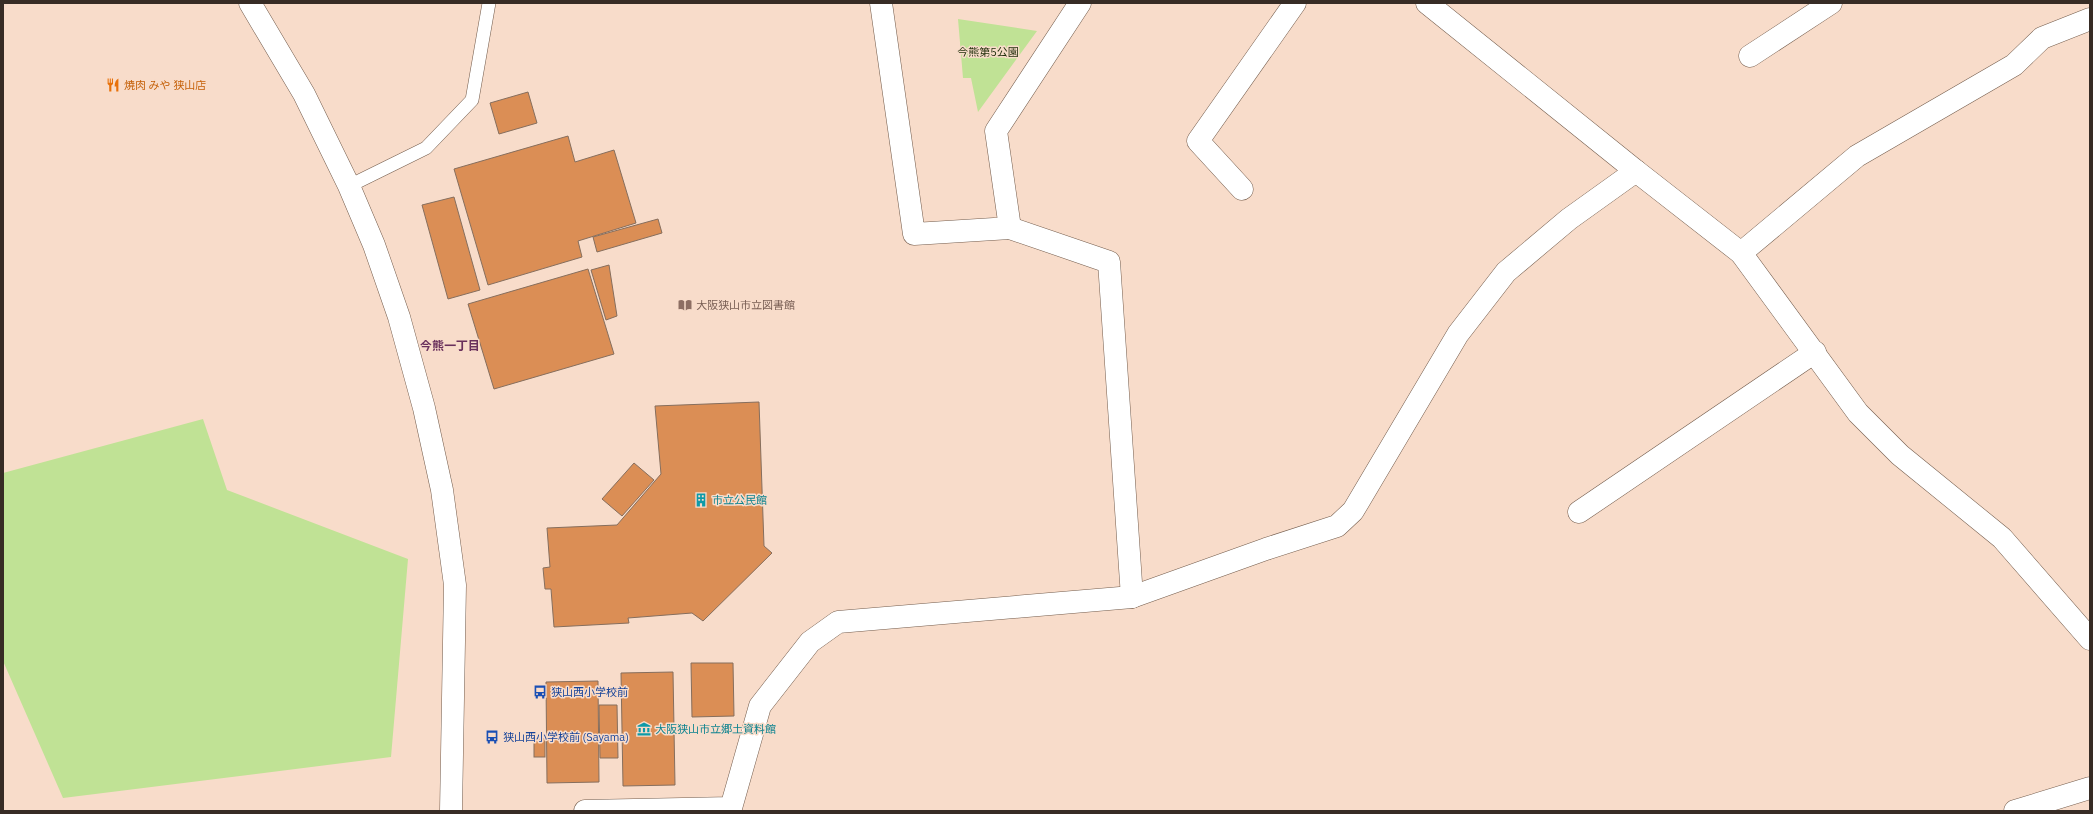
<svg xmlns="http://www.w3.org/2000/svg" width="2093" height="814" viewBox="0 0 2093 814" font-family="'IBM Plex Sans','Noto Sans JP',sans-serif">
	<rect width="100%" height="100%" fill="#f8dcca"/>
	<g fill="#c0e295">
		<polygon points="958,19 1037,31 978,112 971,78 963,78"/>
		<polygon points="203,419 227,490 408,559 391,757 63,798 3,661 3,473"/>
	</g>
	<g fill="#db8e55" stroke="#866e5d">
		<polygon points="528,92 537,123 499,134 490,103"/>
		<polygon points="568,136 575,162 614,150 636,223 578,241 582,257 488,285 454,169"/>
		<polygon points="454,197 480,290 448,299 422,205"/>
		<polygon points="658,219 662,233 597,252 593,237"/>
		<polygon points="609,265 617,316 606,320 591,270"/>
		<polygon points="588,269 614,354 494,389 468,304"/>
		<polygon points="759,402 764,546 772,553 703,621 692,613 628,618 629,623 554,627 551,589 545,589 543,568 550,567 547,528 617,525 661,474 655,406"/>
		<polygon points="634,463 654,480 622,516 602,499"/>
		<polygon points="691,663 733,663 734,716 692,717"/>
		<polygon points="673,672 675,785 623,786 621,673"/>
		<polygon points="598,681 599,782 547,783 546,682"/>
		<polygon points="599,705 617,705 618,758 600,758"/>
		<rect x="534" y="738" width="11" height="19"/>
	</g>
	<g fill="none" stroke-linecap="round" stroke-linejoin="round">
		<g stroke="#745d4d" stroke-width="14">
			<polyline id="lane" points="349,186 426,148 472,100 489,3"/>
		</g>
		<g stroke="#745d4d" stroke-width="23">
			<g id="street">
				<polyline points="881,3 914,234 1010,228 996,131 1080,3"/>
				<polyline points="1750,56 1831,3"/>
				<polyline points="1242,189 1198,141 1295,3"/>
				<polyline points="1010,228 1109,262 1132,597"/>
				<polyline points="1741,253 1857,156 2014,65 2042,38 2090,19"/>
				<polyline points="1579,512 1815,352"/>
				<polyline points="585,811 731,808 760,706 810,642 838,622 1132,597 1266,549 1337,526 1353,511 1458,334 1506,272 1569,219 1636,171 1741,253 1858,413 1900,455 2002,538 2090,639"/>
				<polyline points="2015,811 2090,788"/>
			</g>
		</g>
		<g stroke="#745d4d" stroke-width="23">
			<g id="secondary">
				<polyline points="250,3 304,94 349,186 374,245 399,317 424,408 442,490 455,585 451,811"/>
				<polyline points="1427,3 1636,171"/>
			</g>
		</g>
		<use href="#lane" stroke="#fff" stroke-width="13"/>
		<use href="#street" stroke="#fff" stroke-width="22"/>
		<use href="#secondary" stroke="#fff" stroke-width="22"/>
	</g>
	<defs>
		<g id="restaurant-bare" transform="scale(1.08)"><path d="M-5-6h1v4h1v-4h1v4h1v-4h1v5L-1.5 .5V6h-2V.5L-5-1ZM5-6V6H3V1.5H1.5Q1.5-4 5-6Z" fill="#e8710a" stroke="#f8dcca" stroke-width="2.5" paint-order="stroke"/></g>
		<g id="library-bare" transform="scale(1.08)"><path d="M-6-4Q-3-5.5-.7-3.5V5Q-3 3-6 4ZM6-4Q3-5.5 .7-3.5V5Q3 3 6 4Z" fill="#8d6e63" stroke="#f8dcca" stroke-width="2.5" paint-order="stroke"/></g>
		<g id="building-bare" transform="scale(1.08)"><path d="M-4-6H4V6H1V3H-1V6H-4ZM-2.5-4.3h1.7v1.8h-1.7ZM.8-4.3h1.7v1.8H.8ZM-2.5-1h1.7V.8h-1.7ZM.8-1h1.7V.8H.8Z" fill="#0f9aa8" stroke="#f8dcca" stroke-width="2.5" paint-order="stroke"/></g>
		<g id="bus-bare" transform="scale(1.08)"><path d="M-5-6H5V4H4V6H2V4H-2V6H-4V4H-5ZM-3.5-4V0h7V-4ZM-3.5 1.2v1.5H-2V1.2ZM2 1.2v1.5H3.5V1.2Z" fill="#1a4fb4" stroke="#f8dcca" stroke-width="2.5" paint-order="stroke"/></g>
		<g id="museum-bare" transform="scale(1.08)"><path d="M0-6L6-3V-2H-6V-3ZM-5-1h2V3h-2ZM-1-1h2V3h-2ZM3-1h2V3H3ZM-6 4H6V6H-6Z" fill="#0f9aa8" stroke="#f8dcca" stroke-width="2.5" paint-order="stroke"/></g>
	</defs>
	<g fill-rule="evenodd">
		<use href="#restaurant-bare" x="113" y="85"/>
		<use href="#library-bare" x="685" y="305"/>
		<use href="#building-bare" x="701" y="500"/>
		<use href="#bus-bare" x="540" y="692"/>
		<use href="#museum-bare" x="644" y="729"/>
		<use href="#bus-bare" x="492" y="737"/>
	</g>
	<g text-anchor="middle" stroke-width="3" stroke-linejoin="round" paint-order="stroke">
		<g font-size="11" fill="#22300d" stroke="#f8dcca">
			<text x="988" y="56">今熊第5公園</text>
		</g>
		<g font-size="11" fill="#c56008" stroke="#f8dcca" text-anchor="start">
			<text x="124" y="89">焼肉 みや 狭山店</text>
		</g>
		<g font-size="11" fill="#785e54" stroke="#f8dcca" text-anchor="start">
			<text x="696" y="309">大阪狭山市立図書館</text>
		</g>
		<g font-size="11" fill="#0d838f" stroke="#f8dcca" text-anchor="start">
			<text x="712" y="504">市立公民館</text>
			<text x="655" y="733">大阪狭山市立郷土資料館</text>
		</g>
		<g font-size="11" fill="#164399" stroke="#f8dcca" text-anchor="start">
			<text x="551" y="696">狭山西小学校前</text>
			<text x="503" y="741">狭山西小学校前 (Sayama)</text>
		</g>
		<g font-size="12" font-weight="bold" fill="#69305c" stroke="#f8dcca">
			<text x="450" y="350">今熊一丁目</text>
		</g>
	</g>
	<rect width="2093" height="814" fill="none" stroke="#372c25" stroke-width="8"/>
</svg>
